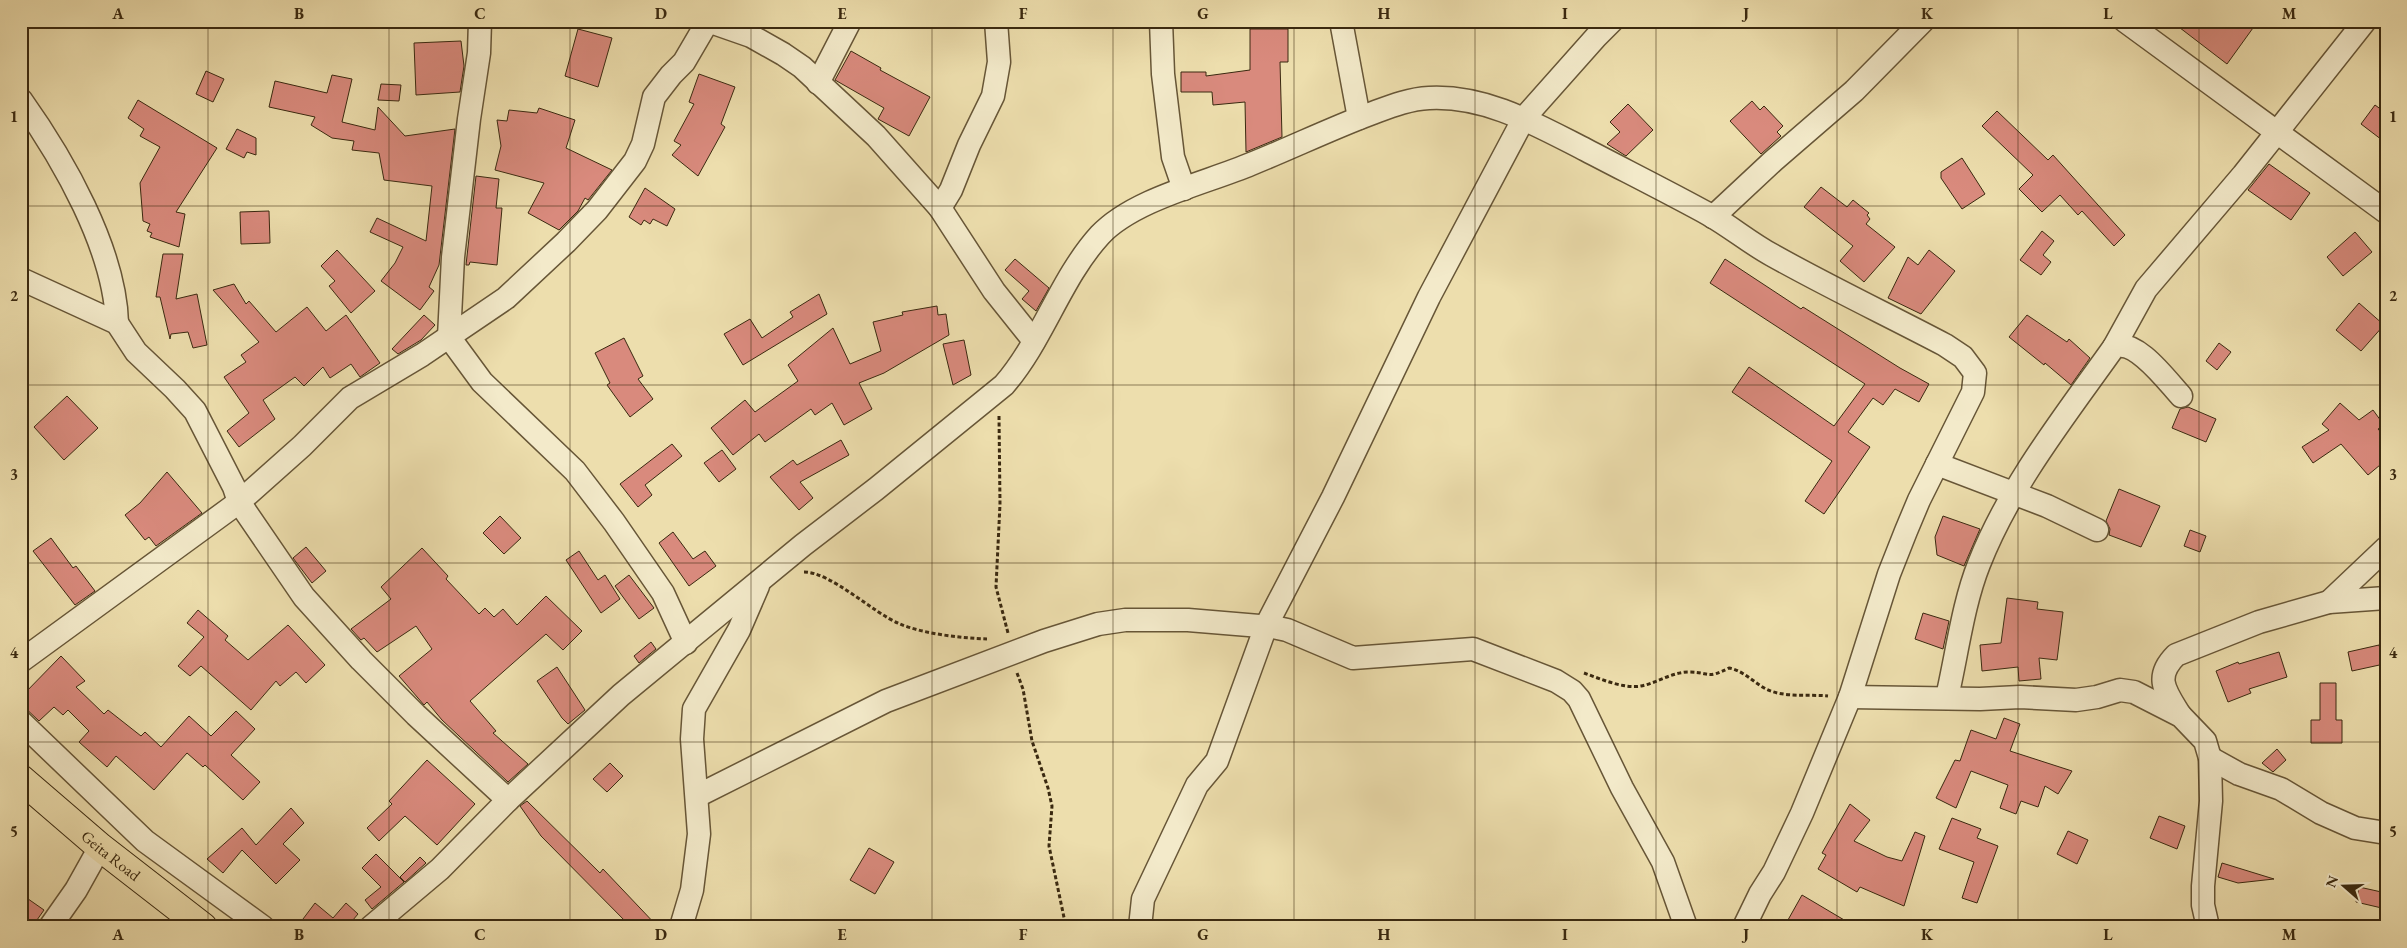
<svg xmlns="http://www.w3.org/2000/svg" width="2407" height="948" viewBox="0 0 2407 948" font-family="'EB Garamond',serif">
	<rect width="100%" height="100%" fill="#eddead"/>
	<filter id="stains"><feTurbulence type="fractalNoise" baseFrequency=".004" numOctaves="4"/><feColorMatrix values="0 0 0 0 .2 0 0 0 0 .09 0 0 0 0 .02 0 0 0 .5 -.17"/></filter>
	<radialGradient id="worn" r=".72"><stop offset=".6" stop-color="#630" stop-opacity="0"/><stop offset="1" stop-color="#630" stop-opacity=".3"/></radialGradient>
	<g fill="#d98a7d" stroke="#3a2910">
		<polygon points="2171,21 2258,21 2227,64"/>
		<polygon points="578,29 612,38 598,87 565,76"/>
		<polygon points="1250,29 1288,29 1288,62 1280,62 1282,137 1246,152 1245,102 1213,105 1212,92 1181,92 1181,72 1206,72 1206,76 1250,70"/>
		<polygon points="461,41 464,66 460,92 416,95 414,43"/>
		<polygon points="851,51 881,68 880,70 930,97 909,136 878,119 884,108 835,80"/>
		<polygon points="206,71 224,79 213,102 196,94"/>
		<polygon points="699,74 735,87 721,124 725,127 698,176 672,155 681,145 674,141 694,104 689,102"/>
		<polygon points="332,75 352,79 342,122 375,130 378,107 405,136 455,129 439,265 429,287 434,291 420,310 381,281 395,263 403,247 370,232 377,218 426,241 432,186 384,180 379,153 352,150 354,141 332,138 311,125 315,117 269,107 275,81 327,93"/>
		<polygon points="381,84 401,85 399,101 378,100"/>
		<polygon points="138,100 217,148 176,212 185,214 179,247 150,237 152,233 147,231 150,224 143,221 140,183 160,147 140,136 144,129 128,118"/>
		<polygon points="1752,101 1760,110 1764,106 1783,126 1777,132 1781,136 1761,154 1730,121"/>
		<polygon points="1628,104 1653,130 1626,156 1607,144 1620,132 1610,122"/>
		<polygon points="2375,105 2386,113 2386,143 2361,124"/>
		<polygon points="539,108 575,120 566,148 612,170 588,200 585,198 578,211 559,230 528,213 544,183 495,170 501,146 497,120 507,121 509,110 537,113"/>
		<polygon points="1997,111 2048,160 2053,155 2125,235 2114,246 2082,211 2078,215 2060,195 2042,212 2019,189 2033,175 1982,126"/>
		<polygon points="237,129 256,138 256,155 247,152 244,158 226,149"/>
		<polygon points="1962,158 1985,194 1962,209 1941,178 1941,172"/>
		<polygon points="2269,164 2310,193 2291,220 2248,190"/>
		<polygon points="476,176 499,179 496,208 502,208 497,265 470,262 469,265 466,265"/>
		<polygon points="1821,187 1847,207 1853,200 1869,213 1867,215 1870,219 1866,224 1895,247 1864,282 1840,261 1853,246 1804,207"/>
		<polygon points="645,188 675,209 667,226 653,219 650,224 644,220 641,225 629,217"/>
		<polygon points="269,211 270,243 241,244 240,212"/>
		<polygon points="2042,231 2054,241 2043,255 2051,262 2041,275 2020,260"/>
		<polygon points="2355,232 2372,252 2343,276 2327,257"/>
		<polygon points="337,250 375,291 351,313 329,286 335,281 321,266"/>
		<polygon points="1929,250 1955,271 1921,314 1888,298 1908,257 1918,265"/>
		<polygon points="163,254 183,254 176,299 197,294 207,345 193,348 188,332 171,334 170,339 160,297 156,297"/>
		<polygon points="1015,259 1049,288 1036,311 1022,299 1029,291 1005,270"/>
		<polygon points="1725,259 1801,309 1803,307 1900,368 1929,384 1919,402 1895,389 1883,405 1873,398 1848,432 1870,447 1824,514 1805,501 1832,461 1732,392 1749,367 1834,426 1865,384 1710,283"/>
		<polygon points="234,284 246,304 249,301 276,332 307,307 326,331 346,315 380,363 360,377 351,364 330,378 323,367 304,386 295,377 263,400 275,419 239,447 227,431 249,413 224,377 246,362 241,355 259,342 213,290"/>
		<polygon points="819,294 827,314 743,365 724,334 750,319 762,338 793,317 790,312"/>
		<polygon points="2359,303 2384,325 2361,351 2336,330"/>
		<polygon points="937,306 938,315 946,314 949,335 884,373 859,383 872,409 844,425 832,403 815,415 811,409 765,442 759,434 733,455 711,428 745,400 755,412 798,381 788,365 833,328 850,364 881,351 873,322 903,315 902,312"/>
		<polygon points="424,315 435,325 421,340 398,354 392,349"/>
		<polygon points="2027,315 2067,342 2069,339 2090,358 2071,385 2045,363 2044,365 2009,337"/>
		<polygon points="624,338 643,376 638,379 653,399 630,417 607,385 610,383 595,353"/>
		<polygon points="964,340 971,375 953,385 943,344"/>
		<polygon points="2219,343 2231,352 2217,370 2206,361"/>
		<polygon points="67,396 98,428 64,460 34,427"/>
		<polygon points="2340,403 2359,420 2373,410 2384,425 2378,429 2386,438 2386,460 2368,475 2341,444 2313,463 2302,447 2329,430 2322,424"/>
		<polygon points="2188,407 2216,419 2206,442 2172,428 2180,409"/>
		<polygon points="841,440 849,455 800,482 813,498 799,510 770,477 793,460 797,465"/>
		<polygon points="672,444 682,456 645,485 652,495 638,507 620,484"/>
		<polygon points="722,450 736,469 719,482 704,463"/>
		<polygon points="167,472 202,513 156,546 149,537 145,540 125,515 140,503"/>
		<polygon points="2119,489 2160,506 2141,547 2109,535 2110,529 2106,521"/>
		<polygon points="500,516 521,538 504,554 483,533"/>
		<polygon points="1943,516 1980,529 1964,566 1937,555 1935,537"/>
		<polygon points="2190,530 2206,536 2200,552 2184,546"/>
		<polygon points="673,532 693,559 705,551 716,566 689,586 659,543"/>
		<polygon points="51,538 73,568 76,566 95,591 75,605 33,551"/>
		<polygon points="306,547 326,571 312,583 293,558"/>
		<polygon points="422,548 448,576 446,579 479,614 485,608 494,617 503,609 517,625 546,596 582,631 563,650 546,634 470,701 496,731 493,733 528,764 508,782 442,720 427,702 424,705 399,676 432,649 416,626 377,652 364,638 361,640 351,629 391,599 381,587"/>
		<polygon points="579,551 598,580 605,575 620,599 601,613 566,560"/>
		<polygon points="629,575 654,608 639,619 615,586"/>
		<polygon points="2007,598 2038,602 2037,609 2063,612 2057,660 2039,658 2041,679 2019,681 2018,667 1982,671 1980,645 2001,643"/>
		<polygon points="198,610 228,636 225,640 248,660 288,625 325,665 306,683 296,672 280,686 276,681 251,710 201,666 190,676 178,666 204,637 187,623"/>
		<polygon points="1923,613 1949,621 1943,649 1915,639"/>
		<polygon points="651,642 656,649 639,663 634,656"/>
		<polygon points="2379,645 2384,664 2352,671 2348,652"/>
		<polygon points="2279,652 2287,677 2249,689 2251,693 2228,702 2216,671 2238,662 2239,664"/>
		<polygon points="61,656 85,681 76,687 104,714 108,710 141,736 145,732 161,747 189,716 211,736 236,711 255,729 231,755 260,782 243,800 205,765 203,767 187,753 154,790 116,756 107,767 79,742 89,731 68,710 63,715 54,707 39,721 21,704 21,697"/>
		<polygon points="557,667 585,710 568,724 562,718 537,681"/>
		<polygon points="2320,683 2336,683 2336,720 2342,720 2342,743 2311,743 2311,720 2320,720"/>
		<polygon points="2004,718 2020,724 2010,751 2072,771 2058,794 2045,786 2038,807 2021,801 2016,814 2000,808 2008,785 1971,771 1956,808 1936,798 1955,760 1960,761 1971,730 1996,739"/>
		<polygon points="2277,749 2286,760 2273,772 2262,763"/>
		<polygon points="427,760 475,804 437,845 405,816 379,841 367,828 392,804 389,801"/>
		<polygon points="610,763 623,776 607,792 593,779"/>
		<polygon points="527,801 600,873 603,869 658,927 631,927 541,836 520,806"/>
		<polygon points="1850,804 1870,820 1854,841 1887,857 1902,861 1915,832 1925,836 1904,906 1860,887 1857,892 1818,869 1826,855 1822,853"/>
		<polygon points="291,808 304,823 283,844 300,860 276,884 242,850 223,873 207,859 242,828 256,845"/>
		<polygon points="2159,816 2185,826 2177,849 2150,838"/>
		<polygon points="1952,818 1981,829 1977,838 1998,846 1977,903 1962,898 1974,862 1939,849"/>
		<polygon points="2068,831 2088,840 2077,864 2057,854"/>
		<polygon points="869,848 894,862 875,894 850,880"/>
		<polygon points="376,854 404,882 372,909 365,900 381,887 362,868"/>
		<polygon points="420,857 426,863 405,882 400,877"/>
		<polygon points="2222,863 2274,879 2238,883 2218,877"/>
		<polygon points="2359,887 2386,893 2386,909 2356,902"/>
		<polygon points="21,894 44,910 32,927 21,927"/>
		<polygon points="1802,895 1856,927 1784,927"/>
		<polygon points="315,903 333,918 346,903 358,914 347,927 297,927"/>
	</g>
	<g fill="none" stroke-linecap="round" stroke-linejoin="round">
		<g stroke="#675637" stroke-width="25">
			<g id="minor">
				<polyline points="480,21 479,53 469,119 453,257 449,337 482,382 575,471 614,522 663,593 686,643"/>
				<polyline points="708,21 751,36 783,54 802,67 876,136 940,208 994,291 1034,341"/>
				<polyline points="1161,21 1163,74 1173,157 1184,189"/>
				<polyline points="1341,21 1359,118"/>
				<polyline points="2125,21 2386,212"/>
				<polyline points="818,83 850,21"/>
				<path d="M21,100c42,59 94,149 96,223"/>
				<polyline points="940,208 951,190 969,145 993,96 999,62 996,21"/>
				<polyline points="1713,217 1773,161 1854,91 1923,21"/>
				<polyline points="21,279 117,323 136,352 175,389 195,411 234,487 239,502 304,597 361,660 416,715 508,800"/>
				<polyline points="2114,347 2146,289 2243,175 2365,21"/>
				<polyline points="1937,464 2047,506 2097,530"/>
				<polyline points="2329,602 2386,548"/>
				<polyline points="21,661 239,502 302,446 350,398 422,355 506,298 566,242 597,210 635,161 643,144 654,97 671,75 684,62 708,21"/>
				<polyline points="1850,697 1980,699 2020,697 2076,700 2097,697 2120,690 2134,692 2181,716 2205,741 2210,758 2211,801 2203,886 2203,905 2208,927"/>
				<path d="M1947,697c10,-43 16,-93 32,-133 31,-79 86,-148 135,-217 22,-9 53,34 67,49"/>
				<path d="M2180,715c-14,-23 -27,-37 -4,-60l83,-33 70,-20 57,-4"/>
				<polyline points="21,722 145,841 263,927"/>
				<polyline points="2210,758 2239,774 2281,789 2321,813 2355,828 2386,833"/>
				<polyline points="697,796 886,701 1044,641 1098,624 1125,620 1188,620 1273,627 1287,630 1353,658 1473,649 1556,681 1572,691 1579,699 1622,788 1663,862 1686,927"/>
				<polyline points="50,927 76,890 100,847"/>
				<path d="M371,927l69,-58 68,-69 113,-105 182,-150 73,-56 128,-104c39,-45 56,-106 96,-150 34,-36 106,-52 151,-71 40,-16 79,-35 119,-50 19,-7 38,-15 59,-16 57,-3 108,27 157,52 42,22 84,43 124,65 21,12 40,28 62,40 57,32 116,60 173,90l18,12 12,16 -2,19 -54,108 -13,31 -17,43 -39,123 -48,116 -28,59 -14,22 -16,33"/>
				<polyline points="681,927 692,890 699,834 692,739 694,709 739,630 758,586"/>
				<polyline points="1140,927 1143,899 1197,785 1217,761 1266,626 1333,497 1429,297 1524,118 1596,37 1612,21"/>
			</g>
		</g>
		<g stroke="#3a2910" stroke-width="30">
			<g id="highway">
				<path id="s1" d="M21,779l79,68 103,80"/>
			</g>
		</g>
		<g stroke="#3a2910" stroke-width="3" stroke-dasharray="4 2.5" stroke-linecap="butt">
			<polyline points="999,416 1000,504 996,587 1008,633"/>
			<path d="M804,572c27,0 69,41 96,52 24,10 61,14 87,15"/>
			<polyline points="1017,673 1023,689 1032,741 1048,788 1052,806 1049,846 1066,927"/>
			<path d="M1584,673c17,6 39,16 57,13 16,-3 31,-14 48,-14 22,0 16,8 40,-4 15,3 24,14 37,21 18,9 42,5 62,7"/>
		</g>
		<use href="#minor" stroke="#f3eaca" stroke-width="22"/>
		<use href="#highway" stroke="#eddead" stroke-width="28"/>
	</g>
	<path fill="none" stroke="#3a2910" stroke-width="1" stroke-opacity="0.55" d="M208,21v906M389,21v906M570,21v906M751,21v906M932,21v906M1113,21v906M1294,21v906M1475,21v906M1656,21v906M1837,21v906M2018,21v906M2199,21v906M21,206h2365M21,385h2365M21,563h2365M21,742h2365"/>
	<g text-anchor="middle" stroke-width="4" stroke-linejoin="round" paint-order="stroke">
		<g font-size="16" fill="#3a2910" stroke="#f3eaca">
			<text dy="6" stroke="none"><textPath href="#s1" startOffset="118">Geita Road</textPath></text>
		</g>
	</g>
	<rect width="2407" height="948" fill="none" stroke="#eddead" stroke-width="55"/>
	<g transform="translate(2344 886) rotate(290)" stroke="#f3eaca" stroke-width="4" paint-order="stroke">
	<path d="M0-4L9 19L0 12L-9 19Z" fill="#3a2910"/>
	<text y="-8" font-size="14" font-weight="bold" text-anchor="middle" fill="#3a2910">N</text>
	</g>
	<rect x="28" y="28" width="2352" height="892" fill="none" stroke="#3a2910" stroke-width="2"/>
	<g font-size="16" text-anchor="middle" font-weight="bold" fill="#3a2910">
		<text x="118" y="19">A</text>
		<text x="299" y="19">B</text>
		<text x="480" y="19">C</text>
		<text x="661" y="19">D</text>
		<text x="842" y="19">E</text>
		<text x="1023" y="19">F</text>
		<text x="1203" y="19">G</text>
		<text x="1384" y="19">H</text>
		<text x="1565" y="19">I</text>
		<text x="1746" y="19">J</text>
		<text x="1927" y="19">K</text>
		<text x="2108" y="19">L</text>
		<text x="2289" y="19">M</text>
		<text x="14" y="122">1</text>
		<text x="2393" y="122">1</text>
		<text x="14" y="301">2</text>
		<text x="2393" y="301">2</text>
		<text x="14" y="480">3</text>
		<text x="2393" y="480">3</text>
		<text x="14" y="658">4</text>
		<text x="2393" y="658">4</text>
		<text x="14" y="837">5</text>
		<text x="2393" y="837">5</text>
		<text x="118" y="940">A</text>
		<text x="299" y="940">B</text>
		<text x="480" y="940">C</text>
		<text x="661" y="940">D</text>
		<text x="842" y="940">E</text>
		<text x="1023" y="940">F</text>
		<text x="1203" y="940">G</text>
		<text x="1384" y="940">H</text>
		<text x="1565" y="940">I</text>
		<text x="1746" y="940">J</text>
		<text x="1927" y="940">K</text>
		<text x="2108" y="940">L</text>
		<text x="2289" y="940">M</text>
	</g>
	<rect width="100%" height="100%" filter="url(#stains)"/>
	<rect width="100%" height="100%" fill="url(#worn)"/>
</svg>
